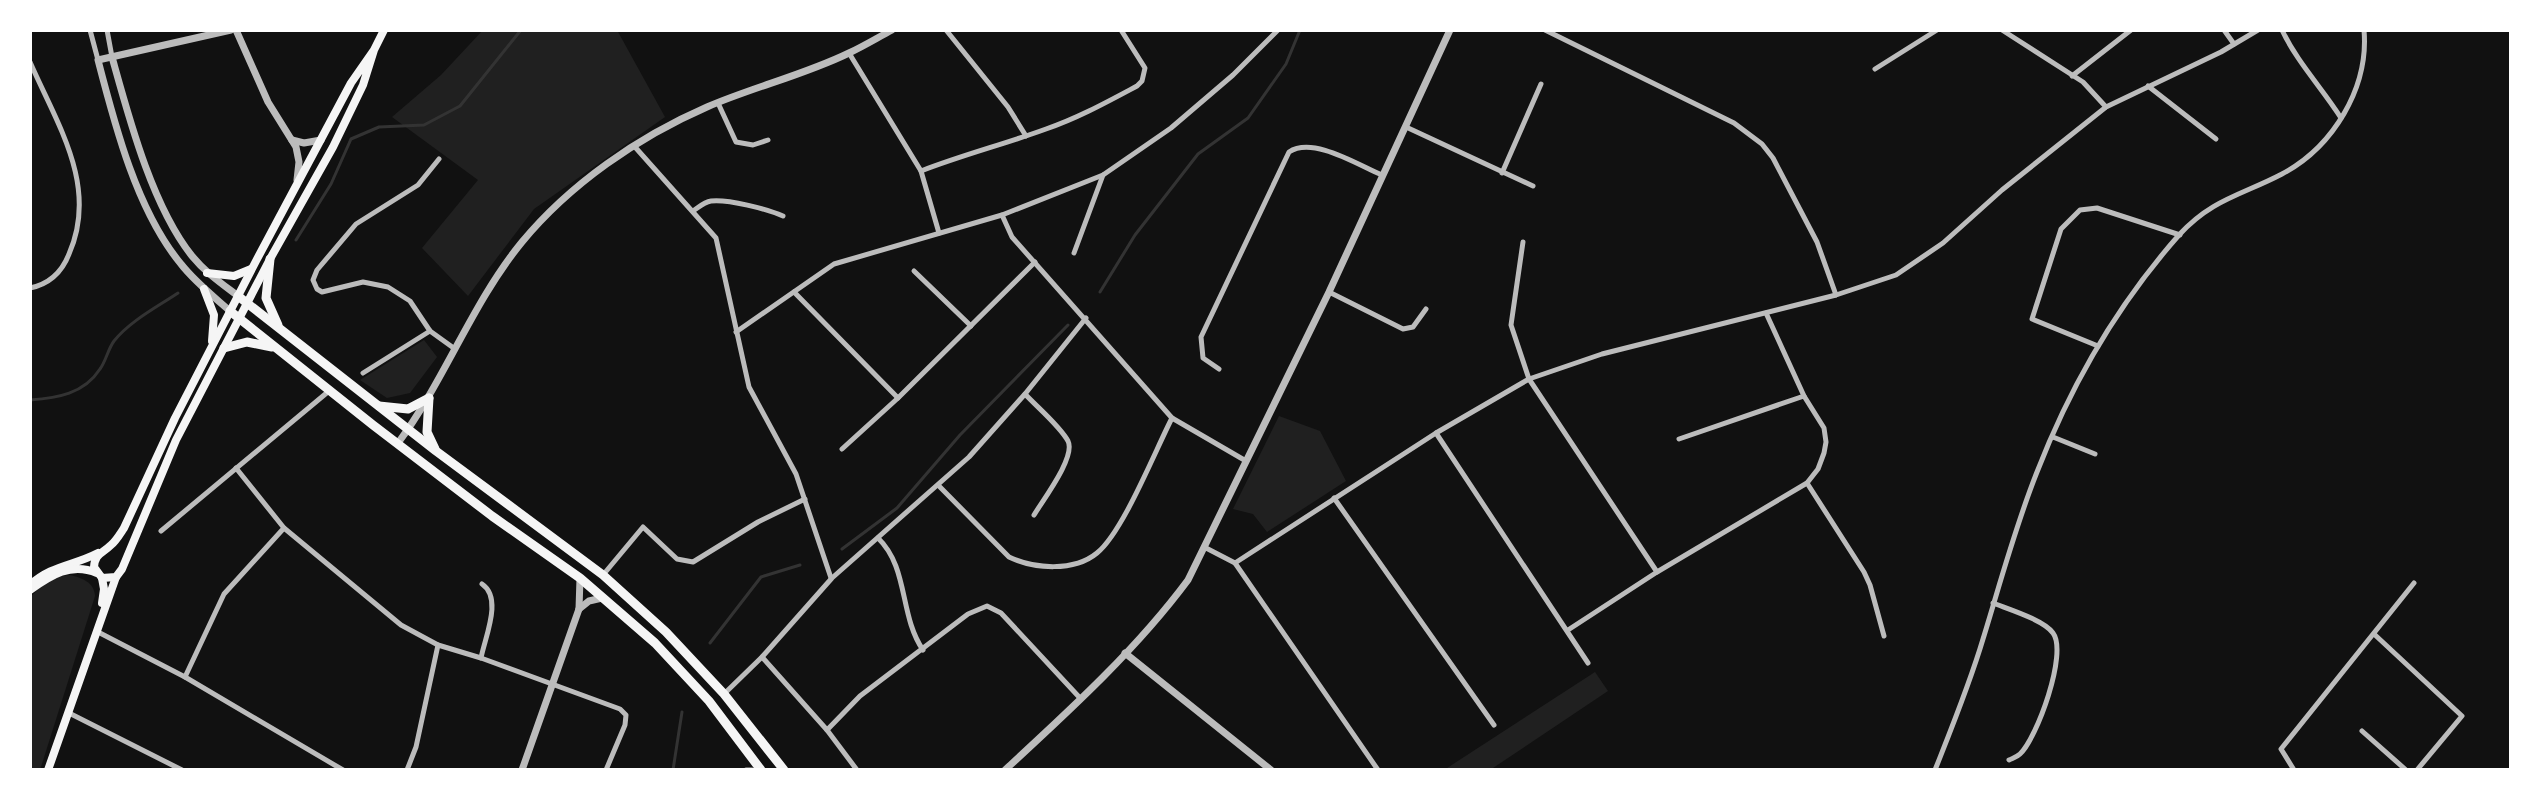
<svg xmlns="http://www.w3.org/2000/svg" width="2541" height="800" viewBox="0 0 2541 800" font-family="'Times New Roman',serif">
	<rect width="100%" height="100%" fill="#111"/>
	<g fill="#202020">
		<polygon points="483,30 617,30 665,117 534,209 468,296 422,248 478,180 392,117 441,75"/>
		<polygon points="424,340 437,357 410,393 387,398 360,380"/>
		<polygon points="1279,416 1320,431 1346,481 1267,532 1253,514 1233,509"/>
		<path d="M70,575c12,3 24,7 25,21l-55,174h-10v-173c12,-11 23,-21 40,-22z"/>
		<polygon points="1595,672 1608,691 1490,770 1444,770"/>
	</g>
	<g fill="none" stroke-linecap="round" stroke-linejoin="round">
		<g stroke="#333" stroke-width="3">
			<polyline points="296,240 331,184 351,139 379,127 424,125 460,106 521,30"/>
			<polyline points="1100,292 1135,235 1198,154 1248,118 1286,64 1300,30"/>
			<path d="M30,400c27,-2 54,-6 70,-31 6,-8 8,-20 14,-28 16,-20 43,-34 64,-48"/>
			<polyline points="842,549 897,508 960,435 1068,325"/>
			<polyline points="710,643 761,577 800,565"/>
			<polyline points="673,770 682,712"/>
		</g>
		<g stroke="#bcbcbc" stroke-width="5">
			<polyline points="90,30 98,60"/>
			<polyline points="107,30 112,57"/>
			<polyline points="946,30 1008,107 1026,136"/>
			<polyline points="1545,30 1734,123 1762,144 1773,158 1817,242 1836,295"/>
			<polyline points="2002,30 2083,82 2106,107"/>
			<polyline points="2224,30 2234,44"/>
			<path d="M2282,30c15,32 40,58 59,88"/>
			<polyline points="849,53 921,171 939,233"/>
			<path d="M30,62c27,62 69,124 39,192 -7,18 -20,30 -39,34"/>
			<polyline points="1875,69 1937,30"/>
			<polyline points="2072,76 2131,30"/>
			<polyline points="2148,86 2216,139"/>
			<polyline points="718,103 736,142 753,145 768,140"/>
			<polyline points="1406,127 1533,186"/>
			<polyline points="635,147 716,238 749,387 796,474 831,578"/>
			<polyline points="439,159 418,185 356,224 317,270 313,280 317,289 322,292 363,282 388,287 410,301 430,331 455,349"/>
			<path d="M921,171c41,-16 84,-27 125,-42 32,-11 61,-27 91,-43l5,-5 3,-13 -24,-38"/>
			<polyline points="1502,173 1541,84"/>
			<path d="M693,211c6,-4 11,-9 18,-10 17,-2 56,8 72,15"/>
			<polyline points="1002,215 1012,237 1172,418 1246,461"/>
			<polyline points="1523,242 1511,325 1529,379 1657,572"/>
			<polyline points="1074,253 1103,175"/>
			<polyline points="914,271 971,326"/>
			<polyline points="794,292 898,398"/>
			<polyline points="1329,292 1403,329 1413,327 1426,309"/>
			<polyline points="736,332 834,264 1002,215 1103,175 1171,128 1233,75 1278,30"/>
			<polyline points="2098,346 2032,319 2061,229 2080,210 2097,208 2180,235"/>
			<path d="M1219,369l-16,-11 -2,-21 88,-185c24,-16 69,13 93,23"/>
			<polyline points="363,373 430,331"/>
			<path d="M1025,394c12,13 35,32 43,47 8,16 -25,59 -34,74"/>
			<polyline points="1436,433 1588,663"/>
			<polyline points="2053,437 2095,454"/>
			<polyline points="1679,439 1804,396"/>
			<polyline points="842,449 898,398 1035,262"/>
			<polyline points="236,468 284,528 401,625 438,645 481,658 620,709 626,715 625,725 606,770"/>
			<polyline points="1807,483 1864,572 1870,585 1884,636"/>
			<path d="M939,486l70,71c25,12 65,15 88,-4 26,-21 58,-102 75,-135"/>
			<polyline points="1334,498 1494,725"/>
			<polyline points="161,531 329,391"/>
			<path d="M878,538c31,30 21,77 45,112"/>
			<polyline points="1206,548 1235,563 1378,770"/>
			<polyline points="1235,563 1436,433 1529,379 1602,354 1836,295 1896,275 1943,243 2002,190 2106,107 2221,52 2258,30"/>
			<polyline points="603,575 643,527 677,559 693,562 758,522 805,499"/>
			<path d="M1993,603c15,6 51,17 60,30 15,20 -16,105 -33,121 -3,3 -7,4 -11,6"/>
			<polyline points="1568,630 1657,572 1807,483 1818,469 1824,453 1826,442 1824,428 1804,396 1766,313"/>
			<polyline points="98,632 185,677 343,770"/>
			<polyline points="2374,634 2462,716 2417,770"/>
			<polyline points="762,657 827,730 857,770"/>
			<path d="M481,658c4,-21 22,-60 1,-74"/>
			<polyline points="185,677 224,594 284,528"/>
			<polyline points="724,694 762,657 832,578 969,457 1025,394 1086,318"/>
			<polyline points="69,713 182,770"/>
			<polyline points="827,730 860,696 968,614 987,606 1001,613 1080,698"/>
			<polyline points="2362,731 2406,770"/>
			<polyline points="407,770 416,747 438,645"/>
			<polyline points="746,770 752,770"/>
			<path d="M1935,770c17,-43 35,-87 48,-131 17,-55 32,-112 54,-167 33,-85 81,-168 142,-237 33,-36 63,-40 103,-61 51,-27 87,-86 82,-144"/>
			<polyline points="2294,770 2281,749 2414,583"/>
		</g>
		<g stroke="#bcbcbc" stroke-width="7">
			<polyline points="236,30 268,102 296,147 299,162 297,180"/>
			<path d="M112,57c17,61 40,149 80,199 13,16 29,27 46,40"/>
			<polyline points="292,140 304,143 321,140"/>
			<path d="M230,311c-17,-15 -35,-29 -49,-47 -44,-53 -66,-138 -83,-204l133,-30"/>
			<path d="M398,443c47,-63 74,-140 124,-201 48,-58 116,-105 185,-135 46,-20 97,-32 142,-54 15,-7 28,-15 43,-23"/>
			<polyline points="579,609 589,601 602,598"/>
			<polyline points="1125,653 1271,770"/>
			<polyline points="522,770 579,609 580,578"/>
			<path d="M1005,770c64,-59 131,-120 183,-190l141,-288 121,-262"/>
		</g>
		<g stroke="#f5f5f5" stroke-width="8">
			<path d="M30,585c22,-20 43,-19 68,-32"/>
			<path d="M30,590c21,-15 41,-28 67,-17"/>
		</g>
		<g stroke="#f5f5f5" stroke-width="8">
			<path d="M374,50l-11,35 -30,62 -63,112 -94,181 -54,129 -6,8 -14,1 -8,-11c1,-14 8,-13 17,-22 5,-4 9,-11 13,-17l51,-110 81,-157 95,-178 23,-33 10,-20"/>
			<polyline points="207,273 234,276 251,269"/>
			<polyline points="204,289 214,315 212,341"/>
			<polyline points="102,603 104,589 102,578"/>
			<polyline points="48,770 116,577"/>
		</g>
		<g stroke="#f5f5f5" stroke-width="9">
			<polyline points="270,259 266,298 278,325"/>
			<polyline points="238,296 436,451 603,575 666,632 724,694 784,770"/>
			<polyline points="230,311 373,425 492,516 580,578 655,643 709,701 761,770"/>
			<polyline points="224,348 247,342 272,347"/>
			<polyline points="429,398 427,432 435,449"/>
			<polyline points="379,406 408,409 429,398"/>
		</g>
	</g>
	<rect width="2541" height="800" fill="none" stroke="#ffffff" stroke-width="64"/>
</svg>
